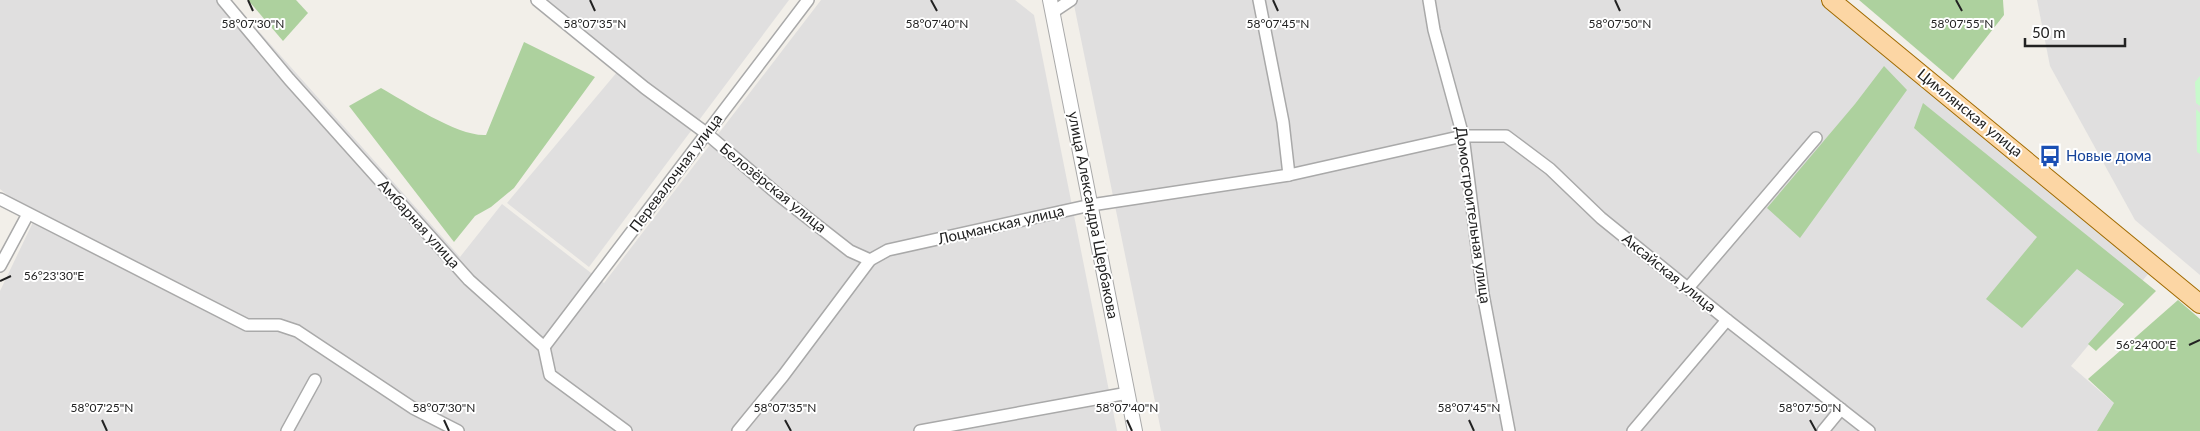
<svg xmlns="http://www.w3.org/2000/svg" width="2200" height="431" viewBox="0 0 2200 431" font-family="Lato,sans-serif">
	<rect width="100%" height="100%" fill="#f2efe9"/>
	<g fill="#e0dfdf">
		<polygon points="0,0 231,0 460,257 502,204 604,283 821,0 1015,0 1034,15 1117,431 0,431 0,291 35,218 0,189"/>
		<polygon points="545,0 789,0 589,267 507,203 623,65"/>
		<polygon points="1073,0 1821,0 2149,273 2071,366 2146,431 1161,431"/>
		<polygon points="2037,0 2200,0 2200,275 2135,220 2050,66"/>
	</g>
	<g fill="#add19e">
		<polygon points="248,0 296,0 308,13 283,41"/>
		<polygon points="1859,0 2003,0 2004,15 1953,80"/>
		<path d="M524,42l71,35 -81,111 -23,19 -16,9 -21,26 -105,-136 32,-18c25,14 78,49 105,47z"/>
		<polygon points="1884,66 1907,90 1800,238 1767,208 1855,104"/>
		<polygon points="1923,103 2156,291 2096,351 2088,344 2124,304 2077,269 2022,328 1986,299 2037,237 1914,128"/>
		<polygon points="2178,300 2200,319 2200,431 2097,431 2114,403 2088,379"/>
	</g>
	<g fill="#c8facc">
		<polygon points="2200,76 2200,106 2196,103 2195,82"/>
		<polygon points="2196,109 2200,113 2200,154 2197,152"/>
	</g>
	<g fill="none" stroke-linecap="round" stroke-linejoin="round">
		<g stroke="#a9a9a9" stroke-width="14">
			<g id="minor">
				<polyline points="223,0 289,79 469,280 544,347 550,375 626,431"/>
				<polyline points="537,0 645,88 706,133 781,197 850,251 870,260"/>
				<polyline points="1259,0 1283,122 1289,175"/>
				<polyline points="1429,0 1434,30 1463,136 1483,294 1509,431"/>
				<polyline points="1053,12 1071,0"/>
				<polyline points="0,199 247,325 279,325 297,331 413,408 458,431"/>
				<polyline points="0,266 28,214"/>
				<polyline points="1688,288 1816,138"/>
				<polyline points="544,347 808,0"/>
				<polyline points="287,431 315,380"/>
				<polyline points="738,431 783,376 870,260 888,250 1091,205 1289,175 1463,136 1506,136 1550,169 1601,218 1727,320 1869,431"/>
				<polyline points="920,431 1128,393"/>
				<polyline points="1633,431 1727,320"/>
				<polyline points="1823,431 1841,409"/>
			</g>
		</g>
		<g stroke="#a9a9a9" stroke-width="16">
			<polyline id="tertiary" points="1050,0 1135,431"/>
		</g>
		<g stroke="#a06b00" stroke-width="20">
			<polyline id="primary" points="1831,0 2200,304"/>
		</g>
		<use href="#minor" stroke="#fff" stroke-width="11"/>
		<use href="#tertiary" stroke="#fff" stroke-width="14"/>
		<use href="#primary" stroke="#fcd6a4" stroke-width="18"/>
	</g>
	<path fill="none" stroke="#222" stroke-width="2" d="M248,0l5,11M590,0l5,11M931,0l6,11M1273,0l5,11M1615,0l5,11M1956,0l6,11M0,281l11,-5M2189,345l11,-5M102,420l5,11M444,420l5,11M785,420l6,11M1127,420l5,11M1469,420l5,11M1810,420l6,11"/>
	<defs>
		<g id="bus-bare" transform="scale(1.725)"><path d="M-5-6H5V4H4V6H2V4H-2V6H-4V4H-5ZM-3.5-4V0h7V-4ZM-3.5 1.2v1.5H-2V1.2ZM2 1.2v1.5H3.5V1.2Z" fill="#1a4fb4" stroke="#fff" stroke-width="2.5" paint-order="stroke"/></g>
	</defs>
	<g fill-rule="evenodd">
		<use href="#bus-bare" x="2050" y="156"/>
	</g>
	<g text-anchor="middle" stroke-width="4" stroke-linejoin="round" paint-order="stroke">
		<g font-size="15" fill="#222" stroke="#fff">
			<text transform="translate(1970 113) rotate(39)" y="5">Цимлянская улица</text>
			<text transform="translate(676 173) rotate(-53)" y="5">Перевалочная улица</text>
			<text transform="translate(773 188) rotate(39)" y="5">Белозёрская улица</text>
			<text transform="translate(1093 215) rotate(79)" y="5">улица Александра Щербакова</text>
			<text transform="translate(1473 215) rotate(82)" y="5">Домостроительная улица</text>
			<text transform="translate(419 224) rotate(48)" y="5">Амбарная улица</text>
			<text transform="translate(1001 225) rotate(-13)" y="5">Лоцманская улица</text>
			<text transform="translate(1669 273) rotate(39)" y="5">Аксайская улица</text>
		</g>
		<g font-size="15" fill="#164399" stroke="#fff" text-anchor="start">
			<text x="2066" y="161">Новые дома</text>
		</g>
	</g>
	<g font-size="12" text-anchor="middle" fill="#222" stroke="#fff" stroke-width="4" stroke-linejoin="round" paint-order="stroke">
		<text x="253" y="28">58°07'30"N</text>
		<text x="595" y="28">58°07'35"N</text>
		<text x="937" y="28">58°07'40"N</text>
		<text x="1278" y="28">58°07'45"N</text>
		<text x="1620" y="28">58°07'50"N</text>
		<text x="1962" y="28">58°07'55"N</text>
		<text x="54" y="280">56°23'30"E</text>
		<text x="2146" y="349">56°24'00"E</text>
		<text x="102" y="412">58°07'25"N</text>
		<text x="444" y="412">58°07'30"N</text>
		<text x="785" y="412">58°07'35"N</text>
		<text x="1127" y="412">58°07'40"N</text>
		<text x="1469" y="412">58°07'45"N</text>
		<text x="1810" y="412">58°07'50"N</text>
	</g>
	<path d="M2025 38v8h100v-8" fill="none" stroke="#222222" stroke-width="2.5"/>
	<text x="2032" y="38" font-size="15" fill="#222222" stroke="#ffffff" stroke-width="4" paint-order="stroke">50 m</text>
</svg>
